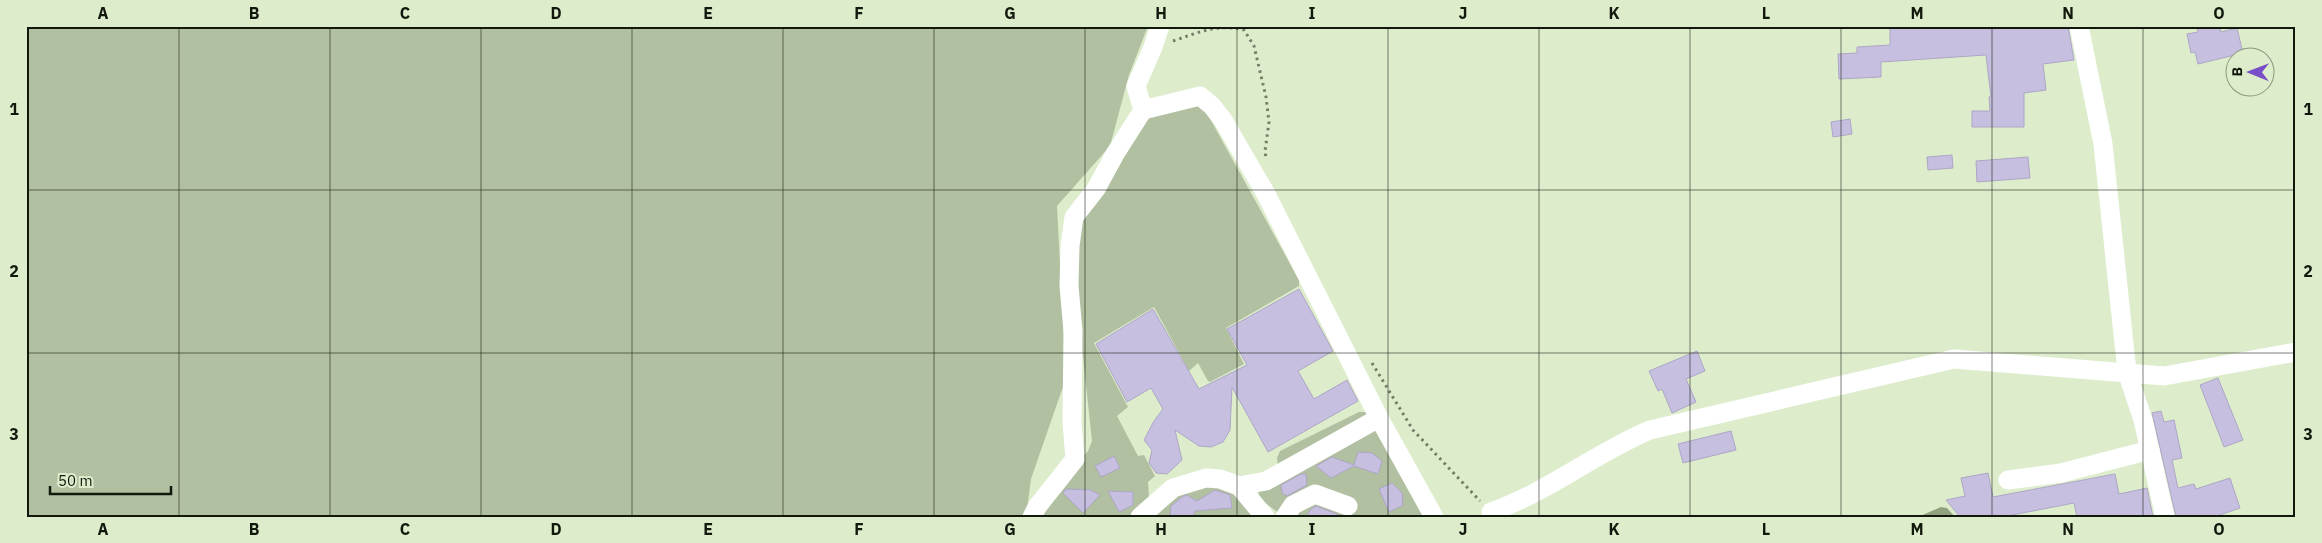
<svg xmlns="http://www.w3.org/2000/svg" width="2322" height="543" viewBox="0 0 2322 543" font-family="'IBM Plex Sans',sans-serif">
	<rect width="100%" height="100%" fill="#ddedcc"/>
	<g fill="#b1c0a1">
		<polygon points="26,26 1148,26 1129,75 1110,146 1057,206 1066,378 1031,479 1026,517 26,517"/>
		<polygon points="1196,104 1203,106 1299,280 1299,286 1226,328 1244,364 1210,382 1208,381 1198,363 1189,371 1154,307 1094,343 1128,407 1117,416 1138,456 1144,455 1155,476 1148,482 1149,498 1133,517 1037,517 1057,488 1088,451 1092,441 1082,348 1074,249 1077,219 1145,113"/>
		<polygon points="1359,412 1369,412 1432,517 1284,517 1260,499 1257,485 1278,466 1277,458 1280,451"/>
		<polygon points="1223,482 1263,517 1146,517 1175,492"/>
	</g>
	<polygon fill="#91a37e" points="1941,507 1947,508 1955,517 1918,517"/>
	<g fill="#c6bfe0" stroke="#ada6c6">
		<polygon points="1890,26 2068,26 2074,60 2043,64 2046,90 2024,93 2024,127 1972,127 1972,111 1990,111 1989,97 1991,97 1986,55 1881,62 1881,77 1839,79 1838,54 1857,53 1857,47 1890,45"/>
		<polygon points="2197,26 2220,26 2221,32 2237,28 2243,53 2198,64 2195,52 2191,53 2187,34 2198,32"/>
		<polygon points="1850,119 1852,134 1833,137 1831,122"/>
		<polygon points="1952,155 1953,168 1928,170 1927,157"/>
		<polygon points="2028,157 2030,178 1977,182 1976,161"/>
		<polygon points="1299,289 1333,351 1298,371 1314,399 1347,380 1358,401 1268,452 1232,387 1230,430 1223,442 1211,447 1199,446 1175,430 1182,460 1167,474 1156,473 1149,463 1152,450 1144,440 1154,421 1163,409 1151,388 1127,402 1096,344 1153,309 1199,389 1247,365 1227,329"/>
		<polygon points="1697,351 1705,371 1686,379 1696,402 1672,413 1662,389 1658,391 1649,371"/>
		<polygon points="2218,378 2243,440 2224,447 2200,385"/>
		<polygon points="2161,411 2164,422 2174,420 2182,458 2172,460 2178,488 2194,484 2196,489 2230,478 2240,508 2214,517 2176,517 2152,413"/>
		<polygon points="1731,431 1736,450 1683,463 1678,444"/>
		<polygon points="1358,452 1372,453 1382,461 1378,474 1354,466 1331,478 1316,466 1332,457 1354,465"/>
		<polygon points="1114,456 1120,468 1101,477 1095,466"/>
		<polygon points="1988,473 1993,497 2115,474 2119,494 2147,488 2153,517 2077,517 2074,503 2012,515 2012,517 1960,517 1946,500 1965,496 1961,478"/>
		<polygon points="1301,474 1306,474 1307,485 1287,496 1282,493 1281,485"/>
		<polygon points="1392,483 1402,493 1403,505 1389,512 1379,489"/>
		<polygon points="1066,489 1091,490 1100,495 1083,513 1063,493"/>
		<polygon points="1215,490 1230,495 1232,508 1195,511 1192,517 1170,517 1171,506 1182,497 1187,495 1197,501"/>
		<polygon points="1108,491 1133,492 1133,505 1119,512"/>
		<polygon points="1316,506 1337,514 1341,517 1306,517 1311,509"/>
	</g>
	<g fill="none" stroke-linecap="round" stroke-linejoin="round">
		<g stroke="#737d67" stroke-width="3" stroke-dasharray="2.5 4" stroke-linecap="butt">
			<path d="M1173,41c24,-8 45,-18 71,-11l10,16 12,51 3,25 -4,29 1,7"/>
			<polyline points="1372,363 1413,430 1480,501"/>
		</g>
		<g stroke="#fff" stroke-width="19">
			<polyline points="2079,26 2103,144 2127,372 2143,420 2165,517"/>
			<polyline points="1143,110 1200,96 1212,106 1223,120 1266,194 1379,418 1434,517"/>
			<polyline points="2008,480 2061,473 2150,450"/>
			<polyline points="1239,486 1266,481 1379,418"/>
			<path d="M1491,512c57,-20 104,-59 159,-82l304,-71 210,17 132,-24"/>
			<polyline points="1032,517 1037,507 1075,459 1072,422 1073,331 1069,286 1070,246 1074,217 1096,189 1115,154 1143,110 1136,86 1153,47 1160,26"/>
			<polyline points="1140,517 1173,488 1206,478 1220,479 1239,486 1265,517"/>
			<polyline points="1285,517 1293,505 1315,494 1348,506"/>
		</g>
	</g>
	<path fill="none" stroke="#12180c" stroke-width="1" stroke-opacity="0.55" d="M179,26v491M330,26v491M481,26v491M632,26v491M783,26v491M934,26v491M1085,26v491M1237,26v491M1388,26v491M1539,26v491M1690,26v491M1841,26v491M1992,26v491M2143,26v491M26,190h2270M26,353h2270"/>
	<rect width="2322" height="543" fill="none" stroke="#ddedcc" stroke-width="55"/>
	<g transform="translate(2250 72) rotate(271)"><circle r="24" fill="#ddedcc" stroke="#8c987f"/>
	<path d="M0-4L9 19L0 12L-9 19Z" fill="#794fc8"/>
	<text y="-8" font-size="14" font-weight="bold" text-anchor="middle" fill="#12180c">B</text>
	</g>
	<path d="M50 486v8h121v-8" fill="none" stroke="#12180c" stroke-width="2.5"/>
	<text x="58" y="486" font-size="15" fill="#12180c" stroke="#ddedcc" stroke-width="4" paint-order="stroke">50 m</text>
	<rect x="28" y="28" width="2266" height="488" fill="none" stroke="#12180c" stroke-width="2"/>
	<g font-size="16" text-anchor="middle" font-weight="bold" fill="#12180c">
		<text x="103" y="19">A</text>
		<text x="254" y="19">B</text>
		<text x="405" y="19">C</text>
		<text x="556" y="19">D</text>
		<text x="708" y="19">E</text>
		<text x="859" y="19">F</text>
		<text x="1010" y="19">G</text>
		<text x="1161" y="19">H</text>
		<text x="1312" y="19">I</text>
		<text x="1463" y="19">J</text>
		<text x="1614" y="19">K</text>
		<text x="1766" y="19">L</text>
		<text x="1917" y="19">M</text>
		<text x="2068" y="19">N</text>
		<text x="2219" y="19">O</text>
		<text x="14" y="115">1</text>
		<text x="2308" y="115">1</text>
		<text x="14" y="277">2</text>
		<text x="2308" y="277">2</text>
		<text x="14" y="440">3</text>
		<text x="2308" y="440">3</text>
		<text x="103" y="535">A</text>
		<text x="254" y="535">B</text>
		<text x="405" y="535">C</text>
		<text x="556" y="535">D</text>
		<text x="708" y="535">E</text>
		<text x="859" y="535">F</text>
		<text x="1010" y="535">G</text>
		<text x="1161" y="535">H</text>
		<text x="1312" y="535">I</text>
		<text x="1463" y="535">J</text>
		<text x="1614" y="535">K</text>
		<text x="1766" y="535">L</text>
		<text x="1917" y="535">M</text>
		<text x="2068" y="535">N</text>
		<text x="2219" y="535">O</text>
	</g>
</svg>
